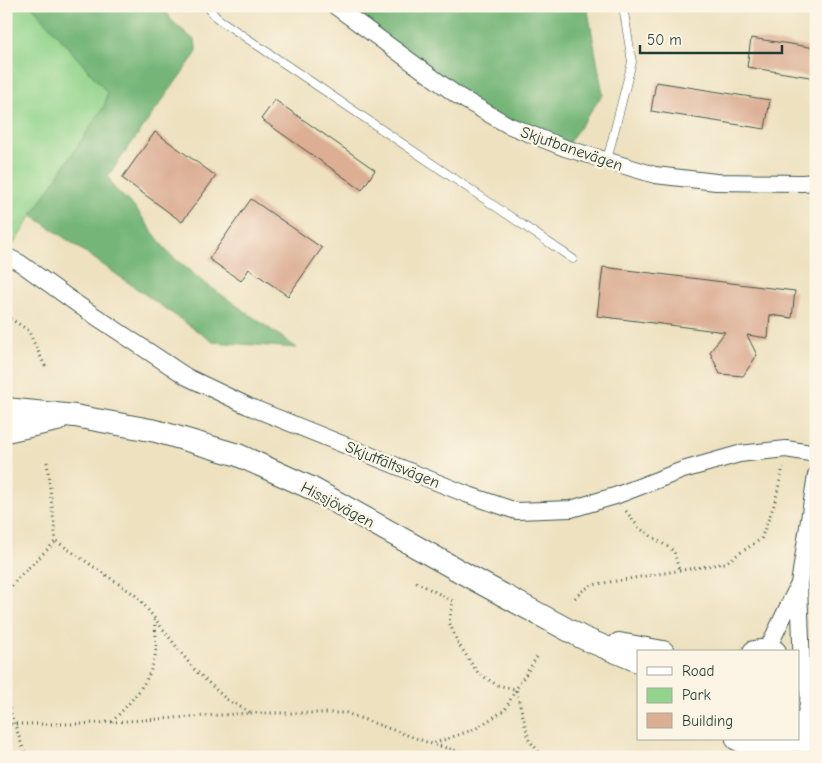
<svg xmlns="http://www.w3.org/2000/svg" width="822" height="763" viewBox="0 0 822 763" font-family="'Comic Neue',sans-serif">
	<rect width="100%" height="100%" fill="#fcf5e5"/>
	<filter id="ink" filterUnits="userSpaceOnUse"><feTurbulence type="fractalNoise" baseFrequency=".02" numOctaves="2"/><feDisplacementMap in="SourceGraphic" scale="10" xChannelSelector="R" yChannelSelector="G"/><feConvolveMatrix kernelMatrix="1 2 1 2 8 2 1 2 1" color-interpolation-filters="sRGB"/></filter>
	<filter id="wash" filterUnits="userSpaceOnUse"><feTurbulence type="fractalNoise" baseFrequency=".0096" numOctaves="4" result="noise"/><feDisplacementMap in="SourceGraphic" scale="20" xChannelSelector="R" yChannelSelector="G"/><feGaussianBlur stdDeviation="1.12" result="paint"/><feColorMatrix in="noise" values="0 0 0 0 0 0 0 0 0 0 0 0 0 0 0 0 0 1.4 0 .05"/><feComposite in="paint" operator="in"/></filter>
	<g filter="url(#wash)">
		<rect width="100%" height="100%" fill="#ede1c0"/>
		<polygon fill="#92d48c" stroke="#588860" points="6,6 32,6 107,92 105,105 32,215 6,256"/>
		<g fill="#75b678" stroke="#4a7a56">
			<polygon points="32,6 164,6 171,20 195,41 197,52 108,176 114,188 136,209 168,253 202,281 297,348 213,342 32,215 105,105 107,92"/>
			<polygon points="335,6 587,6 603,94 565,148 508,125"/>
		</g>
		<g id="blocks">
			<g fill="#dcae94">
				<polygon points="751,38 816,48 816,78 747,67"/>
				<polygon points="656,82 770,100 765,129 651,111"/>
				<polygon points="275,100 375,170 362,190 261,119"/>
				<polygon points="155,132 216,176 182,222 122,178"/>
				<polygon points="251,199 322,248 288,296 249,269 241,281 209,259"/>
				<polygon points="603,267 795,291 792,318 770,315 768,338 747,335 757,355 743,376 720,374 710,352 725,332 597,316"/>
			</g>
		</g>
	</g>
	<g filter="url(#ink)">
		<use href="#blocks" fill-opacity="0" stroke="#3e5649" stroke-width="1"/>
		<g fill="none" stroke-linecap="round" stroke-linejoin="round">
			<g stroke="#3e5649" stroke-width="9">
				<g id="lane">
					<polyline points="207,6 217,18 573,259"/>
					<polyline points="607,160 632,62 623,6"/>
				</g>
			</g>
			<g stroke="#3e5649" stroke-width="18">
				<g id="street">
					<polyline points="335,6 458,96 508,125 565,148 655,175 716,182 802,183 816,182"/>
					<polyline points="6,256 20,263 80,306 187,377 248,406 466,494 516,511 571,509 615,496 683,470 739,454 786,449 816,454"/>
					<polyline points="767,650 798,586"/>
					<polyline points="802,669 799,584 816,475"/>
				</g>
			</g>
			<g stroke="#3e5649" stroke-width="24">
				<g id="secondary">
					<polyline points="6,409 75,416 156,431 238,455 311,488 481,583 583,638 638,661"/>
					<polyline points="6,431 57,420"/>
					<polyline points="619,644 663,652"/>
					<polyline points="754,652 767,650 775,652"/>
					<path d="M798,666c13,9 15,29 12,44 -1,7 -7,14 -12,20"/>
					<polyline points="737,739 757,749 780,746 792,739"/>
					<polyline points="791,740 816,742"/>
				</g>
			</g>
			<g stroke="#3e5649" stroke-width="3" stroke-dasharray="1 4" stroke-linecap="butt">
				<polyline points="6,316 28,330 46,368"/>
				<polyline points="47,462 56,541 138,597 193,668 226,699 251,713"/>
				<polyline points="626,511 639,528 674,551 679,571"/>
				<polyline points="416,582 453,601 449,622 458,643 478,673 497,685 516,689 505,710 475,729 432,744"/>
				<polyline points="6,594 17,579 56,541"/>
				<polyline points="575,598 582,591 592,585 725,563 761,539 775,502 783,467"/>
				<polyline points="537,657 516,689 529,740 543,757"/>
				<polyline points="6,699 26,757"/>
				<path d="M112,722c19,-21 41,-42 44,-72 1,-11 -1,-22 -2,-32"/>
				<polyline points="81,724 251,713 346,713 432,744 479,757"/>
			</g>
			<use href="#lane" stroke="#fff" stroke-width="8"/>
			<use href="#street" stroke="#fff" stroke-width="16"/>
			<use href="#secondary" stroke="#fff" stroke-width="22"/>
			<polyline stroke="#3e5649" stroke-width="3" stroke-dasharray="1 4" stroke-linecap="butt" points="6,724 81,724"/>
		</g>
	</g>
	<g text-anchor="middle" stroke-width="5" stroke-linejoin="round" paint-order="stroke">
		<g font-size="16" fill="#1f3d34" stroke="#fcf5e5">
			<text transform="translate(572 148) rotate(19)" y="6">Skjutbanevägen</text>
			<text transform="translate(393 464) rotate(22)" y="6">Skjutfältsvägen</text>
			<text transform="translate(338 504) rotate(28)" y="6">Hissjövägen</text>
		</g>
	</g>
	<rect width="822" height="763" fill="none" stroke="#fcf5e5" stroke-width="25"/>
	<rect x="637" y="650" width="162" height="90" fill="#fcf5e5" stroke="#a4ab9e"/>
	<rect x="647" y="667" width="25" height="8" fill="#ffffff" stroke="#a4ab9e"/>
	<text x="682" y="676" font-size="15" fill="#1f3d34">Road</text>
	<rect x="647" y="688" width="25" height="15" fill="#92d48c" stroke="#a4ab9e"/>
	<text x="682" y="700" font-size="15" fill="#1f3d34">Park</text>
	<rect x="647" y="713" width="25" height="15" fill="#dcae94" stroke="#a4ab9e"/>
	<text x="682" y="726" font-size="15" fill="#1f3d34">Building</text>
	<path d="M640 45v8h142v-8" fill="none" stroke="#1f3d34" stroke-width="2.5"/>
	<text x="647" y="45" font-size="15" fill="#1f3d34" stroke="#fcf5e5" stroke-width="4" paint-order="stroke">50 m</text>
</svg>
